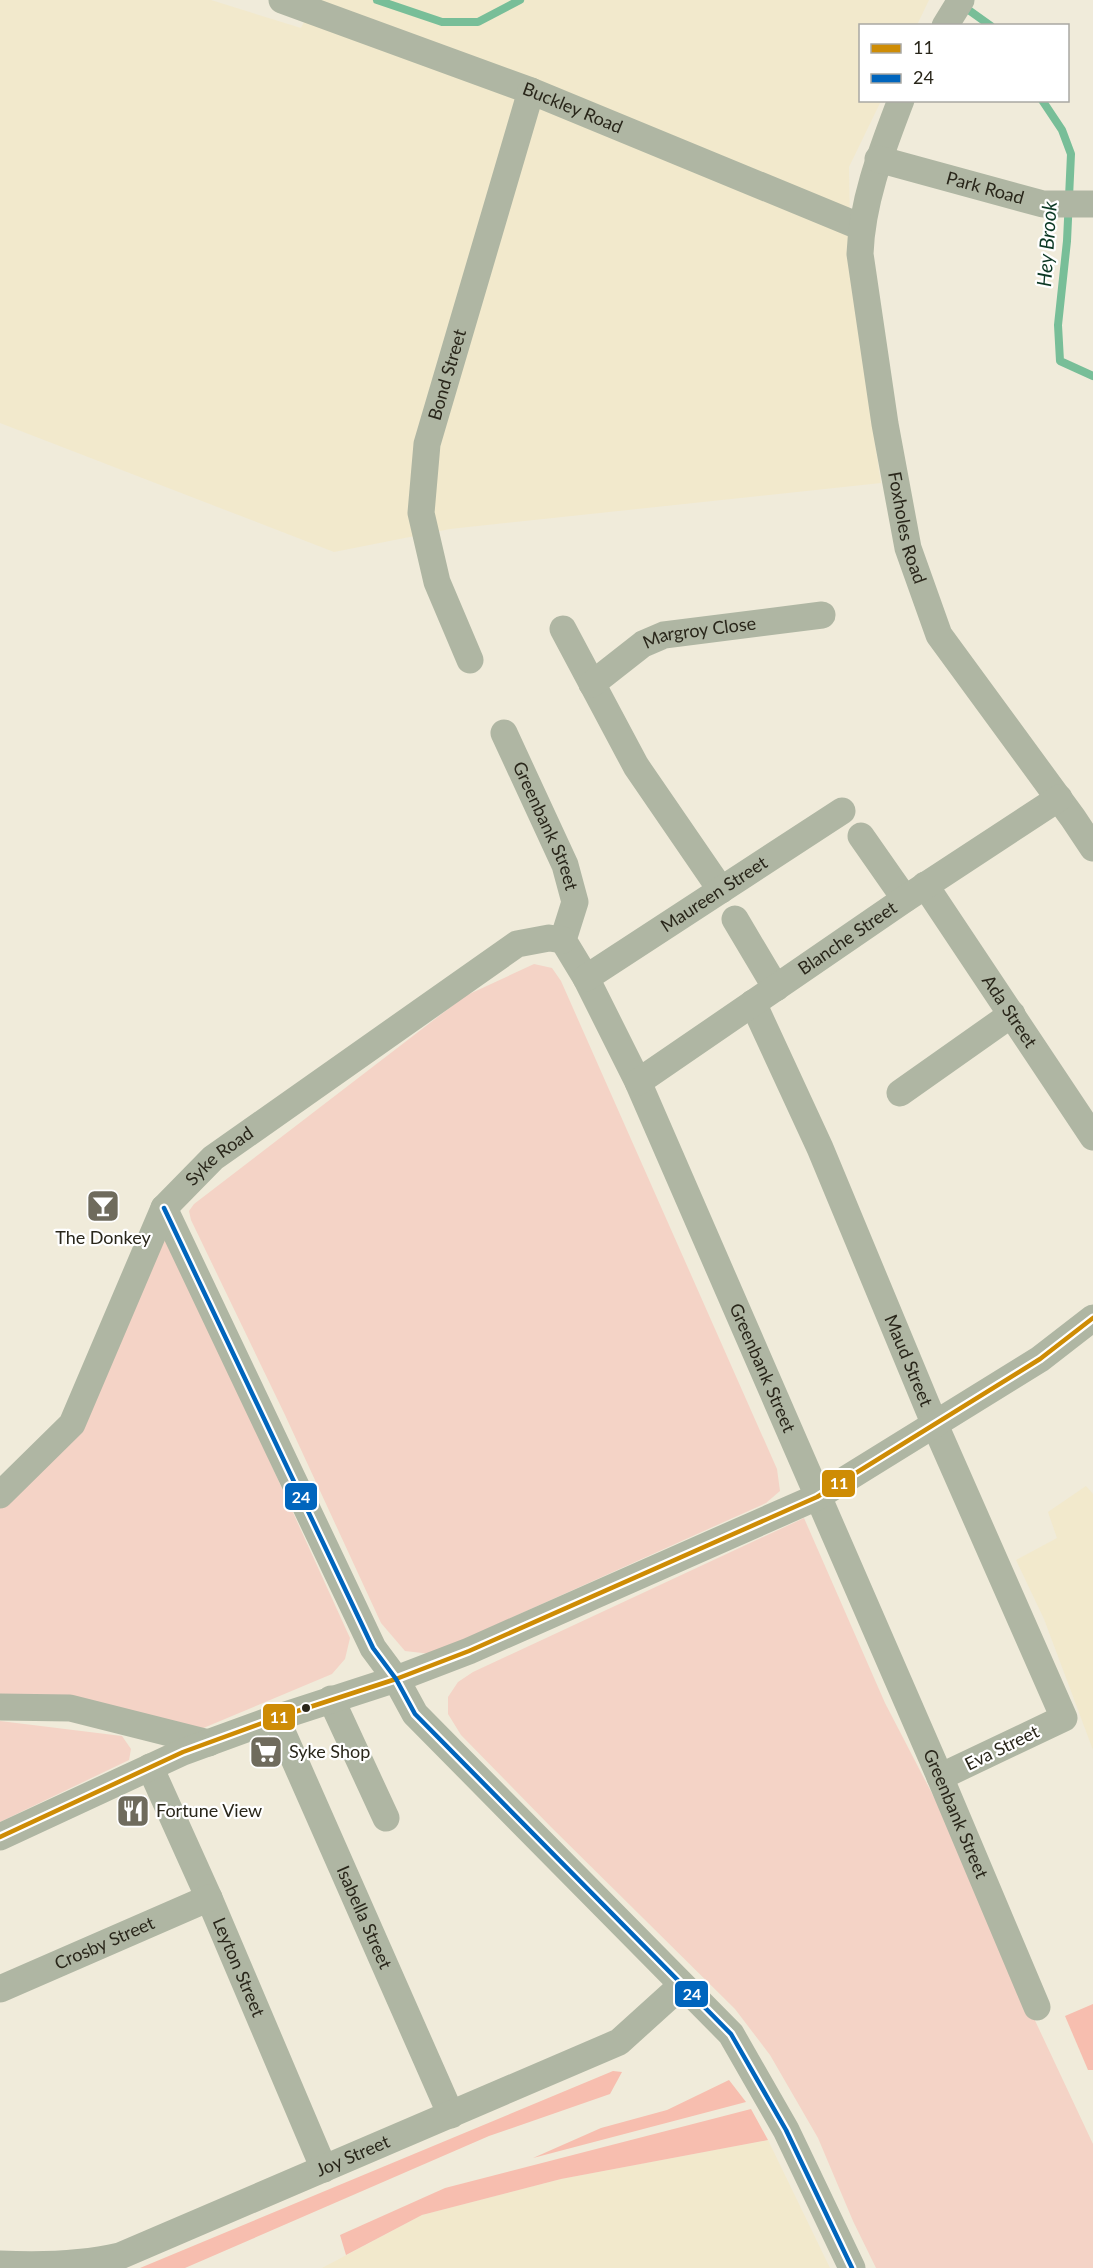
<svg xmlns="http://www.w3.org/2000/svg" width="1093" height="2268" viewBox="0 0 1093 2268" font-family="Lato,sans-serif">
	<rect width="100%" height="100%" fill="#f0ebda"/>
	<g fill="#f2e9cc">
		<polygon points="0,0 211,0 301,28 315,0 929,0 917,25 860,26 860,100 881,101 849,167 851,281 881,483 450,529 334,552 0,423"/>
		<polygon points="1086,1486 1093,1494 1093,1750 1044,1619 1016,1560 1057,1538 1048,1512"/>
		<polygon points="768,2140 830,2268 322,2268 422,2215 561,2179"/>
	</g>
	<g fill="#f4d3c6">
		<polygon points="534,964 552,968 561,981 777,1469 780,1491 766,1503 431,1654 405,1651 381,1623 285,1415 191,1220 189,1211 194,1204 465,996"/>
		<polygon points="165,1231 350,1638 345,1659 332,1674 201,1729 0,1699 0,1508 78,1431"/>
		<polygon points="804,1518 885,1703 966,1859 1031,2012 1093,2144 1093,2268 876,2268 853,2221 818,2138 770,2055 735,2009 551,1827 461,1735 448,1714 448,1697 458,1682 473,1672"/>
		<polygon points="0,1721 122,1736 131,1749 129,1760 0,1822"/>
	</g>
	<g fill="#f7beaf">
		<polygon points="1093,2004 1093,2070 1088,2070 1065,2016"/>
		<polygon points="613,2071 622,2072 610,2094 489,2136 185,2268 140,2268"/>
		<polygon points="729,2080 746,2102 533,2158 601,2128 667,2110"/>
		<polygon points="751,2109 768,2140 561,2179 422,2215 346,2255 340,2235 445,2188"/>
	</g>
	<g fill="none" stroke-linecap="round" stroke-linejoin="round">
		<g stroke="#78be98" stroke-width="8">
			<polyline points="377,0 442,22 478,22 520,0"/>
			<polyline points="963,6 991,26"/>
			<polyline points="1042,100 1062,130 1071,154 1067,241 1058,325 1060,361 1093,376"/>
		</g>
		<g stroke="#afb6a3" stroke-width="27">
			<path id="s1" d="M282,0l249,91 330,136"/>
			<polyline points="945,26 961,0"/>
			<path id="s2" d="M901,100c-19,50 -39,100 -41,154l25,170 23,124 31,87 134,183 20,30"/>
			<path id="s3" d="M878,159l165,45h50"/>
			<polyline points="563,629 636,766 721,890"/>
			<path id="s4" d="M470,660l-33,-78 -16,-69 6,-69 104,-353"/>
			<path id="s5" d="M592,684l51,-40 21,-9 158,-20"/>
			<path id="s6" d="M504,733l61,132 10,37 -12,38 23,38 52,104 302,695 97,230"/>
			<polyline points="861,836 905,899"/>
			<path id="s7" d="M925,885l168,252"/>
			<polyline points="735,919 776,988"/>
			<path id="s8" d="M586,978l256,-167"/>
			<path id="s9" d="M753,1003l67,145 115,277 129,293 -124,59"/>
			<path id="s10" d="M638,1082l267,-183 154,-101"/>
			<polyline points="900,1093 1012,1014"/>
			<polyline points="164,1208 373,1648 396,1679 415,1714 731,2034 786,2130 852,2268"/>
			<path id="s11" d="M0,1495l72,-71 92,-216 49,-50 304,-214 32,-6 14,2"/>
			<polyline points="331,1699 386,1818"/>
			<polyline points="0,1707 70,1708 209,1743"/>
			<path id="s12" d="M276,1718l175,397"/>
			<path id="s13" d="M150,1767l59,131 115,271"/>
			<polyline points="0,1837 183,1752 276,1718 396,1679 469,1651 817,1497 1040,1359 1093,1318"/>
			<path id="s14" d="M0,1989l209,-91"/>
			<path id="s15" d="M0,2264c41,2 81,1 120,-8l499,-214 63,-57"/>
		</g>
		<g stroke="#fff" stroke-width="9">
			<polyline id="bus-1" points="0,1837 183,1752 276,1718 396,1679 469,1651 817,1497 1040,1359 1093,1318"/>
		</g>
		<g stroke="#fff" stroke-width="9">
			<polyline id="bus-2" points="164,1208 373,1648 396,1679 415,1714 731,2034 786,2130 852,2268"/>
		</g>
		<use href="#bus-1" stroke="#ce8c05" stroke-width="4.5"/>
		<use href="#bus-2" stroke="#0065bd" stroke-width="4.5"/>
	</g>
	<defs>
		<g id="bar-square" transform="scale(1.725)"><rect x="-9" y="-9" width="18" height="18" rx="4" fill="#6f6b5d" stroke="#fff"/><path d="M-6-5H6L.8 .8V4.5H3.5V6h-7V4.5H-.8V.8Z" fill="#fff"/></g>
		<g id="supermarket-square" transform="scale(1.725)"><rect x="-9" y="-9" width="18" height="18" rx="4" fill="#6f6b5d" stroke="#fff"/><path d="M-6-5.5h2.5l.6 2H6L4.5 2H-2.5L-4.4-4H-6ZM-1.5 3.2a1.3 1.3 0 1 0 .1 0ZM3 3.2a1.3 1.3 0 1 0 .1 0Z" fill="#fff"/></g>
		<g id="restaurant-square" transform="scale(1.725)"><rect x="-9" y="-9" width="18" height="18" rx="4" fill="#6f6b5d" stroke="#fff"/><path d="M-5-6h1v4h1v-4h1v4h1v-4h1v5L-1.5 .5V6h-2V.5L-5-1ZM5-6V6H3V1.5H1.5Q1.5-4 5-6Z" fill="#fff"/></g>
	</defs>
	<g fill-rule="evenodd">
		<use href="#bar-square" x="103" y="1206"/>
		<use href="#supermarket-square" x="266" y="1752"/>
		<use href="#restaurant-square" x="133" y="1811"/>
	</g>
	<circle fill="#29261a" stroke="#fff" stroke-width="2" cx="306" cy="1708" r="5"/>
	<g text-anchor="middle" stroke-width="4.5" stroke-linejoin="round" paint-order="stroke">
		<g font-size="18" fill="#29261a" stroke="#fff">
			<text dy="6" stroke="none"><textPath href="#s1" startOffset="310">Buckley Road</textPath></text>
			<text dy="6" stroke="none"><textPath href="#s3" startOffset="111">Park Road</textPath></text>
			<text dy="6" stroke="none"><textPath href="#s4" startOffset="297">Bond Street</textPath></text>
			<text dy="6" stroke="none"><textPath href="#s2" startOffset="438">Foxholes Road</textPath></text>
			<text dy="6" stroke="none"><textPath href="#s5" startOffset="123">Margroy Close</textPath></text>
			<text dy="6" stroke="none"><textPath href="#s6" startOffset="102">Greenbank Street</textPath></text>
			<text dy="6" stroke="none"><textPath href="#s8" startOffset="153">Maureen Street</textPath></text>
			<text dy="6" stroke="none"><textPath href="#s10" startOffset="254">Blanche Street</textPath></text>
			<text dy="6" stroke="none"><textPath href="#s7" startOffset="152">Ada Street</textPath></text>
			<text dy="6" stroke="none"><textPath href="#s11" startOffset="412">Syke Road</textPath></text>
			<text dy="6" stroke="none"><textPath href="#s9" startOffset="390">Maud Street</textPath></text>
			<text dy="6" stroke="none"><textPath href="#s6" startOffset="696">Greenbank Street</textPath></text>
			<text transform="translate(1002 1748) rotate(-26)" y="6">Eva Street</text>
			<text dy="6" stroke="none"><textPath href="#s6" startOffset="1182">Greenbank Street</textPath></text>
			<text dy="6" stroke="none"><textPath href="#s12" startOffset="218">Isabella Street</textPath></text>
			<text dy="6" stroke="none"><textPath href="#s14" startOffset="114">Crosby Street</textPath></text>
			<text dy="6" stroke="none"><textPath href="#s13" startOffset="219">Leyton Street</textPath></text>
			<text dy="6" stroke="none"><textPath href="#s15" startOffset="374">Joy Street</textPath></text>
		</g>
		<g font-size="18" fill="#29261a" stroke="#fff" text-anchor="start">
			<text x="103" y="1244" text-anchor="middle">The Donkey</text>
			<text x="289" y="1758">Syke Shop</text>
			<text x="156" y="1817">Fortune View</text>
		</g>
		<g font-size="20" font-style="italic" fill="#0b3824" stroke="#fff">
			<text transform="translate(1047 244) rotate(-86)" y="7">Hey Brook</text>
		</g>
	</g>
	<g stroke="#fff" stroke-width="2">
		<rect x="821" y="1469" width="35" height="29" rx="6" fill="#ce8c05"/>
		<rect x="284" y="1482" width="34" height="29" rx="6" fill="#0065bd"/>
		<rect x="262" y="1703" width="34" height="28" rx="6" fill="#ce8c05"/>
		<rect x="674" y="1980" width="35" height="28" rx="6" fill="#0065bd"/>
	</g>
	<g font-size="16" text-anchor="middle" font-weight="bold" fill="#fff">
		<text x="839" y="1489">11</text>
		<text x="301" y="1503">24</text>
		<text x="279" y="1723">11</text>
		<text x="692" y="2000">24</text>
	</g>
	<rect x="859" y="24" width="210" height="78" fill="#ffffff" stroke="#a9a8a3" stroke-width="1.5"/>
	<rect x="871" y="44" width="30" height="9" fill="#ce8c05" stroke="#a9a8a3" stroke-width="1.5"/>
	<text x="913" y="54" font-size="18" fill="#29261a">11</text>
	<rect x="871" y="74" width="30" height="9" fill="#0065bd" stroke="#a9a8a3" stroke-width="1.5"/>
	<text x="913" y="84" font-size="18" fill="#29261a">24</text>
</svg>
